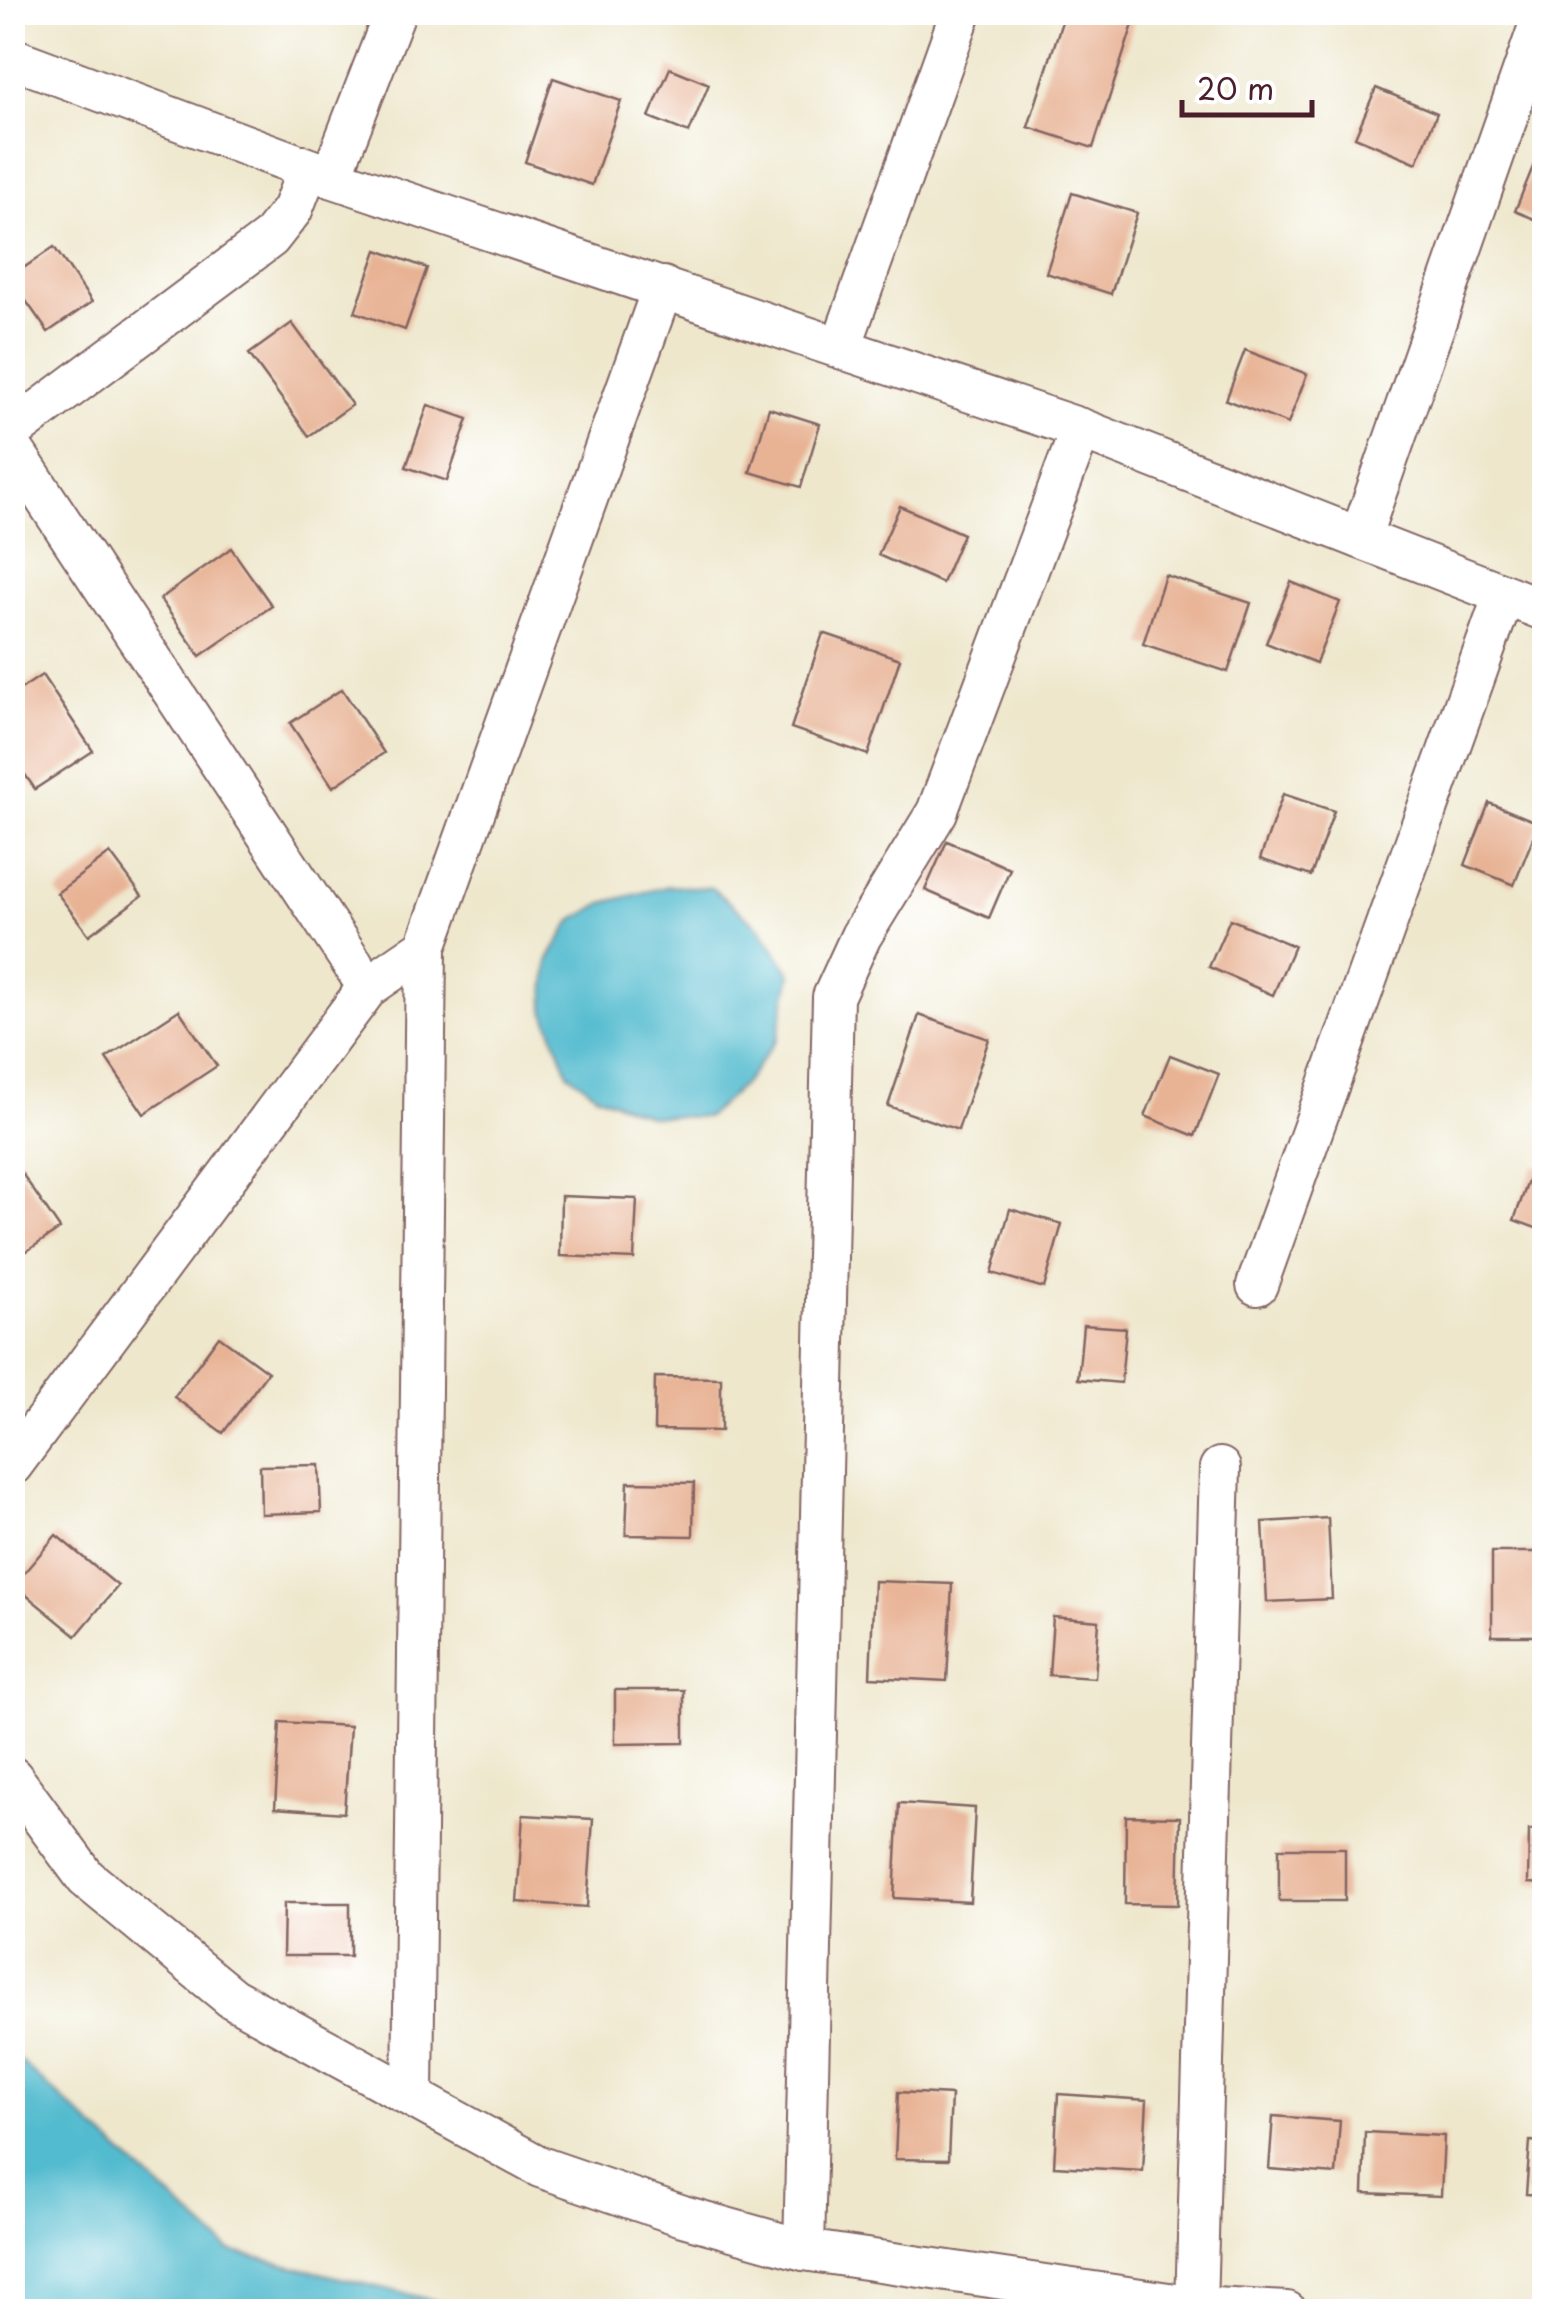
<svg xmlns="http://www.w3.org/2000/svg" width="1557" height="2324" viewBox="0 0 1557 2324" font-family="'Playpen Sans',sans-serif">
	<rect width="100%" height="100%" fill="#fff"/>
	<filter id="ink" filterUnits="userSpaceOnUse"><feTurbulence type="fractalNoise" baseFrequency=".01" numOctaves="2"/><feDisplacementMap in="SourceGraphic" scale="20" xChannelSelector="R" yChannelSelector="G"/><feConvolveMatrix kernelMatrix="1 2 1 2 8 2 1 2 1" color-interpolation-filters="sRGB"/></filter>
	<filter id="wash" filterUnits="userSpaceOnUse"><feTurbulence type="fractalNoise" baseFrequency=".0048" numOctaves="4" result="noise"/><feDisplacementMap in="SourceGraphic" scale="40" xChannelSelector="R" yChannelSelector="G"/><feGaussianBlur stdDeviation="2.25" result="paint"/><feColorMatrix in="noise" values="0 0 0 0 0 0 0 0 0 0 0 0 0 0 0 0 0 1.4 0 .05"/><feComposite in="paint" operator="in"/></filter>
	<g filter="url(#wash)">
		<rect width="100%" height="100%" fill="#eee7cc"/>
		<g fill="#52bbcf" stroke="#4e6d7d" stroke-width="2.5">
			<polygon points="669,886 712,888 760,928 791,974 777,1039 745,1083 707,1117 650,1116 597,1095 568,1073 544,1009 548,961 571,922 603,903"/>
			<polygon points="13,2055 230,2251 476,2311 13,2311"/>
		</g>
		<g id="blocks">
			<g fill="#e8b395">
				<polygon points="1065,12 1137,12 1093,148 1028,127"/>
				<polygon points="670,68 709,84 689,133 649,117"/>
				<polygon points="553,78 621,101 592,185 525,162"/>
				<polygon points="1376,88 1437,113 1417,163 1355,137"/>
				<polygon points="1541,147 1544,149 1544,223 1515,211"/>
				<polygon points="1072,193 1137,213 1111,294 1046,273"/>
				<polygon points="54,247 92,302 48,332 12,281 12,276"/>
				<polygon points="377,250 427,268 405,330 355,312"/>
				<polygon points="292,323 352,405 309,436 249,354"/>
				<polygon points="1245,350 1307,374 1288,424 1226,400"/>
				<polygon points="428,405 468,419 447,481 406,467"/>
				<polygon points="769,408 820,424 801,487 750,472"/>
				<polygon points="900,506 963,534 942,583 878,555"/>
				<polygon points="231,548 272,606 200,656 160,599"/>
				<polygon points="1165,575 1251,603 1228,672 1143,644"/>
				<polygon points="1291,582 1340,602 1316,663 1266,643"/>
				<polygon points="823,633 900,659 868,755 791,728"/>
				<polygon points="42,675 93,751 35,789 12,756 12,695"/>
				<polygon points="342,689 384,753 333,787 290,723"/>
				<polygon points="1283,794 1334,811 1311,876 1260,859"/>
				<polygon points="1489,803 1539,823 1514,885 1465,865"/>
				<polygon points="947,841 1010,869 989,918 925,890"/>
				<polygon points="110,853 142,896 89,935 57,893"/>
				<polygon points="1230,919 1294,946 1273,995 1209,967"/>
				<polygon points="179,1010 217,1066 144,1114 106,1058"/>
				<polygon points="919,1015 989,1039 958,1130 888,1106"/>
				<polygon points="1170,1055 1219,1074 1195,1136 1145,1116"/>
				<polygon points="1534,1165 1544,1169 1544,1231 1514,1220"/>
				<polygon points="21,1172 60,1229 12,1261 12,1178"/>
				<polygon points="561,1196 637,1199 634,1259 560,1256"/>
				<polygon points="1010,1209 1062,1224 1044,1288 992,1273"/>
				<polygon points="1083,1325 1126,1328 1121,1383 1078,1379"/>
				<polygon points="219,1336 268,1372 223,1433 174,1397"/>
				<polygon points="655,1377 721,1378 721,1431 654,1430"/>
				<polygon points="319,1465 321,1512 261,1514 260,1466"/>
				<polygon points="628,1482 694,1483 693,1536 626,1535"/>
				<polygon points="1328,1518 1332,1599 1267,1602 1263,1522"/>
				<polygon points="56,1535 118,1586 76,1636 14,1585"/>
				<rect x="1492" y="1552" width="52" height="84"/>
				<polygon points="874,1581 952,1584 947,1681 870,1677"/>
				<polygon points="1053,1617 1099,1621 1095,1678 1049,1675"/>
				<polygon points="615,1690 684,1690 684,1743 615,1744"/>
				<polygon points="280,1722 350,1726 344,1813 275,1808"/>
				<polygon points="899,1803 975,1808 970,1902 894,1898"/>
				<polygon points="523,1815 593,1819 587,1907 517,1902"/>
				<polygon points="1126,1816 1180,1817 1178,1905 1125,1904"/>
				<polygon points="1529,1830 1544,1830 1544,1884 1528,1883"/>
				<rect x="1279" y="1848" width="66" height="53"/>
				<polygon points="284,1903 350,1903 350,1956 283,1956"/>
				<polygon points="898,2092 951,2095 948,2160 895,2159"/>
				<polygon points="1058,2094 1147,2100 1143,2171 1054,2166"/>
				<polygon points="1273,2116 1340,2121 1336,2174 1269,2169"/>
				<polygon points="1365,2132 1444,2136 1441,2196 1363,2193"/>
				<polygon points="1530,2141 1544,2142 1544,2195 1526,2194"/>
			</g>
		</g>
	</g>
	<g filter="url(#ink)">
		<use href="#blocks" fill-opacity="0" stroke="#836563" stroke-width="2.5"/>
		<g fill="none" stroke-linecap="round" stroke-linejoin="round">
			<g stroke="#836563" stroke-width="44">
				<g id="minor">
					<polyline points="12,58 331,177 1081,429 1544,610"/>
					<polyline points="331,177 395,12"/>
					<polyline points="841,347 961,12"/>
					<polyline points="12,431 270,238 292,210 308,169"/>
					<polyline points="12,448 368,987"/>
					<polyline points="1360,538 1544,12"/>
					<polyline points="1257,1285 1504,595"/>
					<polyline points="12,1465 368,987 426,947 663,287"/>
					<polyline points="12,1777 86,1878 232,1998 540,2167 683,2216 804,2250 1196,2307 1287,2312"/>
					<polyline points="413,2095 426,947"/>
					<polyline points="804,2250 833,997 861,936 937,812 1081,429"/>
					<polyline points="1196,2307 1220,1468"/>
				</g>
			</g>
			<use href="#minor" stroke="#fff" stroke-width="40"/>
		</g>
	</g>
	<rect width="1557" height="2324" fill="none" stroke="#fff" stroke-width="50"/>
	<path d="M1182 100v15h130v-15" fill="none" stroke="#4a1f2b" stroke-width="5"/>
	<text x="1197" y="100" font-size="30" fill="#4a1f2b" stroke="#ffffff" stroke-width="8" paint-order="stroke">20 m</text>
</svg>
